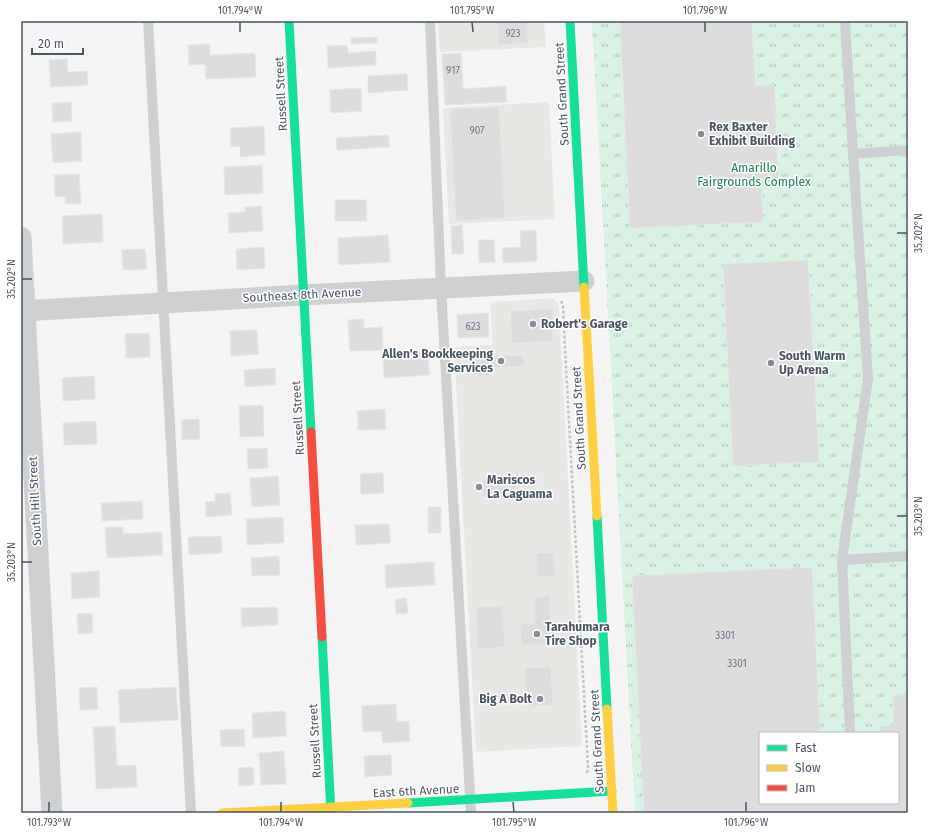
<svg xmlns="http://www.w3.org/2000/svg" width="929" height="834" viewBox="0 0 929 834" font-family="'Fira Sans',sans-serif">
	<defs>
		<pattern id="grass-tufts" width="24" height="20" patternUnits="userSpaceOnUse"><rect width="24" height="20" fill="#d9f2e3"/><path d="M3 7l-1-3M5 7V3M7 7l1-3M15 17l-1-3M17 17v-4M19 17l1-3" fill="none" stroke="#b2c7bb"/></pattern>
	</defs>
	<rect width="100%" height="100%" fill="#f4f4f4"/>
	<g fill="#e8e7e3">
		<polygon points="438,21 544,21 546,47 440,52"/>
		<polygon points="549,102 555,219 449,224 443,108"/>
		<polygon points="554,298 559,307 582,746 476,752 454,347 493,345 490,302"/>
	</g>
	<path fill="url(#grass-tufts)" fill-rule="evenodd" d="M592,21h316v792h-273zM760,733h138v70h-138z"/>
	<g fill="#ddddde" stroke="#e5e6e7">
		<polygon points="620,21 752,21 755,86 774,85 779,182 761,183 763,222 630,228"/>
		<polygon points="527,22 528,43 499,45 498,23"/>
		<polygon points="377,37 377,43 351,44 351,38"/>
		<polygon points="210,44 210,55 255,53 256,77 206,79 205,64 189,65 188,45"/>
		<polygon points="347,45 348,53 376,51 376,65 328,68 327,46"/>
		<polygon points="461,53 463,89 506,86 507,102 445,105 442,54"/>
		<polygon points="67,59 68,72 87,71 88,85 51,87 49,60"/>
		<polygon points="407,74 408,90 368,93 368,76"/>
		<polygon points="361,88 362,111 331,113 330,90"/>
		<polygon points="71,102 72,121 53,122 52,103"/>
		<polygon points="499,107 505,218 456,221 450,109"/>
		<polygon points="264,126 265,155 240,157 240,146 231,147 230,128"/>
		<polygon points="81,132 82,161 53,163 51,134"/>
		<polygon points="389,135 389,147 337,150 336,138"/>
		<polygon points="262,165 263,193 225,195 224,167"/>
		<polygon points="79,174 81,204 65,204 65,196 55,197 54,175"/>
		<polygon points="335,200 366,200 367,221 335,221"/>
		<polygon points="261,206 263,231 229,233 228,213 245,212 245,207"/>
		<polygon points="102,214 103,242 63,244 62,216"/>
		<polygon points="462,225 464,254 452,254 451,226"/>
		<polygon points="536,230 537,261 503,263 502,248 521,247 520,231"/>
		<polygon points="388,235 390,262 339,265 338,238"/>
		<polygon points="478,240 494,240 495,262 479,263"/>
		<polygon points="264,247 265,268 237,270 236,249"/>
		<polygon points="145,249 147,269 123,270 122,250"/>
		<polygon points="808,260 819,462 733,466 723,264"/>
		<polygon points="552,309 553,341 512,343 510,311"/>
		<polygon points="488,313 489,337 458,338 457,315"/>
		<polygon points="364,319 364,328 382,327 383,350 350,351 348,320"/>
		<polygon points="257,330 259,354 231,356 230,331"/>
		<polygon points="149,333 150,357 126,358 125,334"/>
		<polygon points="428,351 429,375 384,378 383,353"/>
		<polygon points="523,355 524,366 491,368 491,375 477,376 476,357"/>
		<polygon points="275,368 276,385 245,387 244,370"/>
		<polygon points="94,376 95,399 63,401 62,378"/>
		<polygon points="263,405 264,436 240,437 239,406"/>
		<polygon points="385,409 386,429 358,430 357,411"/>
		<polygon points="199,419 200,439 182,440 181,420"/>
		<polygon points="96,421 97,444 64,445 63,423"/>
		<polygon points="267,448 268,468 248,469 247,449"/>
		<polygon points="383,473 384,493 361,494 360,474"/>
		<polygon points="278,476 280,505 252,507 250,478"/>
		<polygon points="483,479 515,480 515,497 483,496"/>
		<polygon points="230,493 232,515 206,517 205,502 215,501 215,494"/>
		<polygon points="142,501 143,519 102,521 101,503"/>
		<rect x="428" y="507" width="13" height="26"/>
		<polygon points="283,517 284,543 247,545 246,519"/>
		<polygon points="389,524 390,543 356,545 355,525"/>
		<polygon points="105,527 123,527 123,534 162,532 163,555 107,558"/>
		<polygon points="221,536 222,553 189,555 188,537"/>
		<polygon points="553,552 555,576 537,577 536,553"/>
		<polygon points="279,556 280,575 252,576 251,558"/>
		<polygon points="434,562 435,585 386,588 385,565"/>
		<polygon points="812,567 820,733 760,733 760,803 898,803 898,733 880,733 879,726 894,726 893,696 908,695 908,813 644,813 632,576"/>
		<polygon points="99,571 100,597 72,599 71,573"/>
		<polygon points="550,596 550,645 521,645 521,624 535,624 535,597"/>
		<polygon points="406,598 408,613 396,614 395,600"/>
		<polygon points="502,606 505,647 478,649 476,607"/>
		<polygon points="277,607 278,625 242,627 241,608"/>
		<polygon points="92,613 93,633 78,634 77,614"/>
		<polygon points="551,667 553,705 527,706 525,668"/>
		<polygon points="97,687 98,709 80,710 79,688"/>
		<polygon points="176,687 178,720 120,723 118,690"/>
		<polygon points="396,704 397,722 409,721 410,741 382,743 382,731 363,732 362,706"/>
		<polygon points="285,711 286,736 253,738 252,713"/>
		<polygon points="115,726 117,766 136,765 137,787 96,789 93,727"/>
		<polygon points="244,729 245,746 221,747 220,730"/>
		<polygon points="284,751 286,784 261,785 259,753"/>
		<polygon points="391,755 392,775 365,777 364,756"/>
		<polygon points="253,767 254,785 239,786 238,768"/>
	</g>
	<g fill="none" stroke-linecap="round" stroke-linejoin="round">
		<polyline stroke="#bcc7c4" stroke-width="2.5" stroke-dasharray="3 2" stroke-linecap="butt" points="561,301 563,306 565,349 588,767 587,773"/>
		<g stroke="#ced0d2" stroke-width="10">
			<polyline points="148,21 191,813"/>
			<polyline points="430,21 441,288 471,813"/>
			<polyline points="845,21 853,154"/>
			<polyline points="842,560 908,556"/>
			<polyline points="850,733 842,560 868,379 853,154 908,150"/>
		</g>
		<g stroke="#ced0d2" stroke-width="21">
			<polyline points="21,237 52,813"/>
			<polyline points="21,311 303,295 584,281"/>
		</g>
		<g stroke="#16e098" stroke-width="9">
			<polyline points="289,21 311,432"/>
			<polyline points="570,21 584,287"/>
			<polyline points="597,516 607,709"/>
			<polyline points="322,637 331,813"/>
			<polyline points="408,803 612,791"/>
		</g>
		<g stroke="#ffcf43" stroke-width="9">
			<polyline points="584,287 597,516"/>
			<polyline points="607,709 613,813"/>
			<polyline points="222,813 408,803"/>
		</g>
		<polyline stroke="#f24e42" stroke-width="9" points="311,432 322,637"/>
	</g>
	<path fill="none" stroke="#4a5661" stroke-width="1.5" d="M240,22v10M472,22l1,10M705,22v10M897,233h10M22,279h10M897,516h10M22,562h10M49,802v10M281,802v10M513,802l1,10M746,802v10"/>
	<g fill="#868d94" stroke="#fff" stroke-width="1.5">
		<circle cx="701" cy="134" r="4"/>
		<circle cx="533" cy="324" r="4"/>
		<circle cx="501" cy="361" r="4"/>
		<circle cx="771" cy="363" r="4"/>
		<circle cx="479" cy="487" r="4"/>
		<circle cx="537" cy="634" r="4"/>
		<circle cx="540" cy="699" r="4"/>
	</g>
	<g text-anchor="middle" stroke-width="3" stroke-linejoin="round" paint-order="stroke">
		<g font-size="10" fill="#707881">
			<text x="513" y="37">923</text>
			<text x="453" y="74">917</text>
			<text x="477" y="134">907</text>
			<text x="473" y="330">623</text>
			<text x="725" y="639">3301</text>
			<text x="737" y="667">3301</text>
		</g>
		<g font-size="12" fill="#4a5661" stroke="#fff">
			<text transform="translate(281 94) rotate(-93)" y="4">Russell Street</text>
			<text transform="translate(562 94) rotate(-93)" y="4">South Grand Street</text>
			<text transform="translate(302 295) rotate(-3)" y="4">Southeast 8th Avenue</text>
			<text transform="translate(298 418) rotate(-93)" y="4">Russell Street</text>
			<text transform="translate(579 418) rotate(-93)" y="4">South Grand Street</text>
			<text transform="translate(35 501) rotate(-93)" y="4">South Hill Street</text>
			<text transform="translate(315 741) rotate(-93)" y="4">Russell Street</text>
			<text transform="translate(597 741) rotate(-93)" y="4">South Grand Street</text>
			<text transform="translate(416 791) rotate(-3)" y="4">East 6th Avenue</text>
		</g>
		<g font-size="12" font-weight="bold" fill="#4a5661" stroke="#fff" text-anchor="start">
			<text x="709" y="131">Rex Baxter<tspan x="709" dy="14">Exhibit Building</tspan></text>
			<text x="541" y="328">Robert's Garage</text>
			<text x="493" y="358" text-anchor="end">Allen's Bookkeeping<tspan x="493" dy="14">Services</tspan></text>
			<text x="779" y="360">South Warm<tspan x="779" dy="14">Up Arena</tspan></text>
			<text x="487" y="484">Mariscos<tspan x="487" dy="14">La Caguama</tspan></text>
			<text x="545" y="631">Tarahumara<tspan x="545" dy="14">Tire Shop</tspan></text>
			<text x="532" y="703" text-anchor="end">Big A Bolt</text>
		</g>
		<g font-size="12" fill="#17864f" stroke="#fff">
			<text x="754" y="172">Amarillo<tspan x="754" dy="14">Fairgrounds Complex</tspan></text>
		</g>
	</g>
	<rect width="929" height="834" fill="none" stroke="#ffffff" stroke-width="44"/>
	<rect x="759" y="732" width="140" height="72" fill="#ffffff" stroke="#b7bbc0"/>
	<rect x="767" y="745" width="20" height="6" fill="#16e098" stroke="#b7bbc0"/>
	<text x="795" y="752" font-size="12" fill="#4a5661">Fast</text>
	<rect x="767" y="765" width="20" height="6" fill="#ffcf43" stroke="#b7bbc0"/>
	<text x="795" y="772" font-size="12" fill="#4a5661">Slow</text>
	<rect x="767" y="785" width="20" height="6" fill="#f24e42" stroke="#b7bbc0"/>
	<text x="795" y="792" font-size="12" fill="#4a5661">Jam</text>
	<path d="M32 48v6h51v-6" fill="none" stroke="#4a5661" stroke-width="2"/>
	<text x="38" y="48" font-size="12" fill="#4a5661" stroke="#ffffff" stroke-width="3" paint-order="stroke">20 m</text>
	<rect x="22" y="22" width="885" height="790" fill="none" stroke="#4a5661" stroke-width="1.5"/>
	<g font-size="10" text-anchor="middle" fill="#4a5661">
		<text x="240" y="14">101.794°W</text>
		<text x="472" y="14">101.795°W</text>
		<text x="705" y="14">101.796°W</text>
		<text transform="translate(918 233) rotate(-90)" y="4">35.202°N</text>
		<text transform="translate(11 279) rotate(-90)" y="4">35.202°N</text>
		<text transform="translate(918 516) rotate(-90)" y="4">35.203°N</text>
		<text transform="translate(11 562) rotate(-90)" y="4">35.203°N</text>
		<text x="49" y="826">101.793°W</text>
		<text x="281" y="826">101.794°W</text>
		<text x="514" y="826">101.795°W</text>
		<text x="746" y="826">101.796°W</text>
	</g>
</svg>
